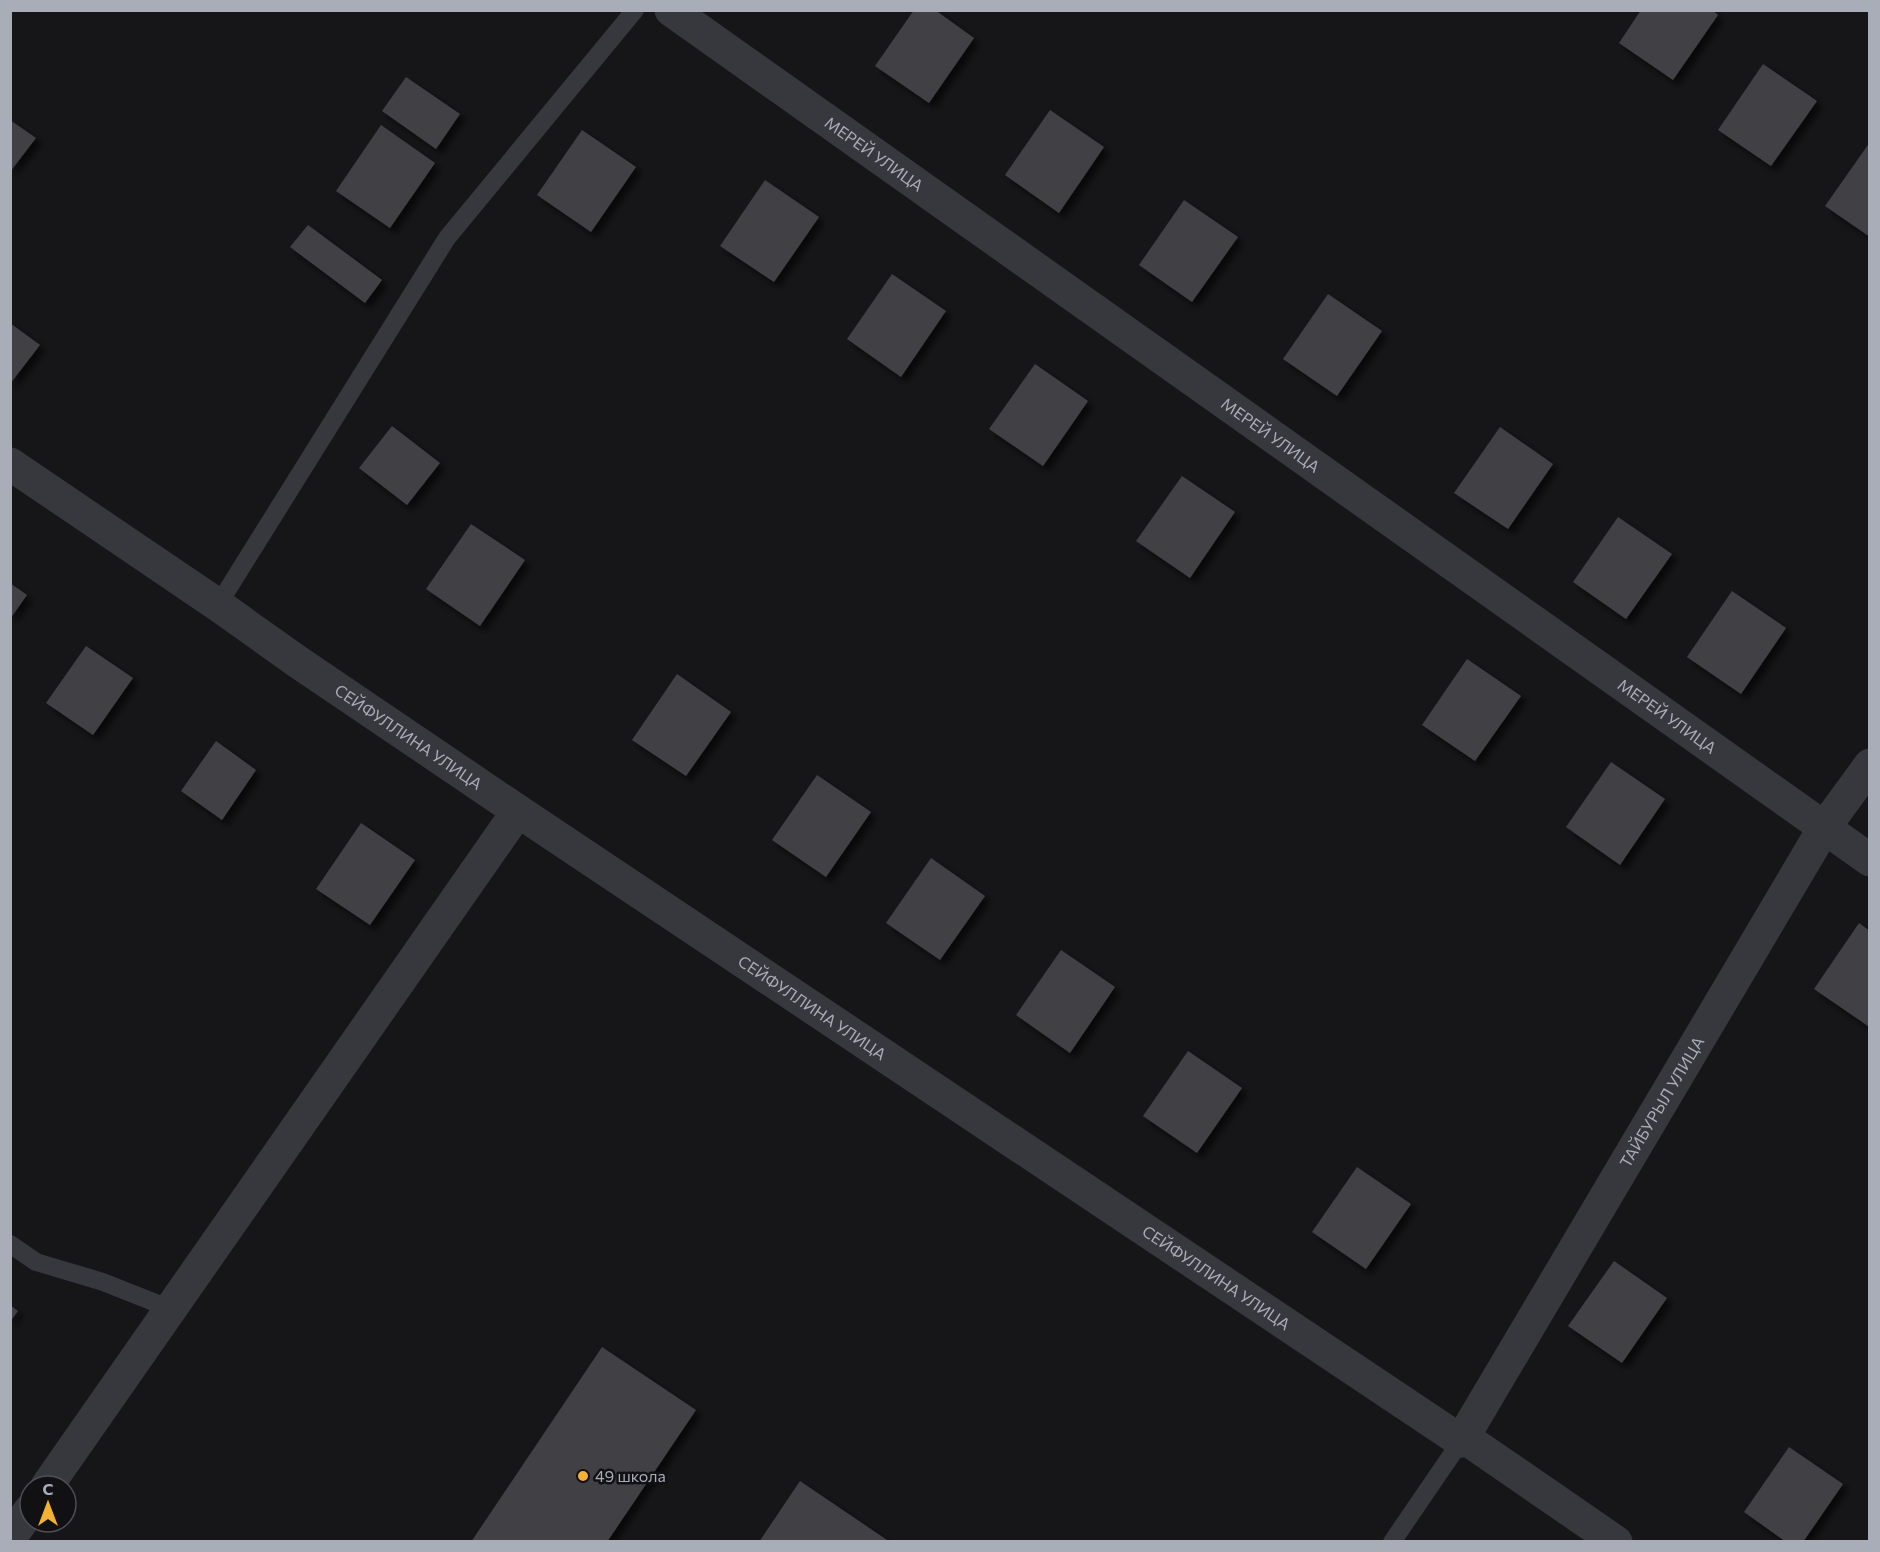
<svg xmlns="http://www.w3.org/2000/svg" width="1880" height="1552" viewBox="0 0 1880 1552" font-family="Commissioner,sans-serif">
	<defs>
		<filter id="shadow"><feDropShadow dx="5.5" dy="5.5" stdDeviation="3" flood-color="#0009"/></filter>
	</defs>
	<rect width="100%" height="100%" fill="#161618"/>
	<g fill="#404145" filter="url(#shadow)">
		<polygon points="914,10 935,10 974,38 929,103 875,66"/>
		<polygon points="1641,10 1712,10 1718,15 1673,80 1619,43"/>
		<polygon points="1763,64 1817,101 1771,166 1718,130"/>
		<polygon points="406,77 460,114 436,149 382,111"/>
		<polygon points="1050,110 1104,147 1059,213 1005,175"/>
		<polygon points="10,120 36,138 10,172"/>
		<polygon points="381,125 435,163 390,228 336,191"/>
		<polygon points="582,130 636,167 591,232 537,195"/>
		<polygon points="1870,142 1870,237 1825,206"/>
		<polygon points="765,180 819,217 774,282 720,246"/>
		<polygon points="1184,200 1238,237 1192,302 1139,265"/>
		<polygon points="308,225 382,280 365,303 290,247"/>
		<polygon points="892,274 946,311 901,377 847,339"/>
		<polygon points="1328,294 1382,331 1337,396 1283,359"/>
		<polygon points="10,323 40,345 10,384"/>
		<polygon points="1035,364 1088,401 1043,466 989,429"/>
		<polygon points="392,426 440,463 407,505 359,468"/>
		<polygon points="1500,427 1553,464 1508,529 1454,493"/>
		<polygon points="1182,476 1235,512 1190,578 1136,541"/>
		<polygon points="1618,517 1672,554 1626,619 1573,582"/>
		<polygon points="471,524 525,560 480,626 426,589"/>
		<polygon points="10,583 27,595 10,619"/>
		<polygon points="1732,591 1786,628 1741,694 1687,657"/>
		<polygon points="86,646 133,678 93,735 46,703"/>
		<polygon points="1467,659 1521,696 1475,761 1422,725"/>
		<polygon points="677,674 731,712 686,776 632,740"/>
		<polygon points="216,741 256,770 222,820 181,791"/>
		<polygon points="1611,762 1665,799 1620,865 1566,827"/>
		<polygon points="817,775 871,812 826,877 772,840"/>
		<polygon points="361,823 415,860 370,925 316,889"/>
		<polygon points="931,858 985,896 940,960 886,923"/>
		<polygon points="1859,923 1870,931 1870,1024 1868,1026 1814,989"/>
		<polygon points="1061,950 1115,987 1070,1053 1016,1015"/>
		<polygon points="1188,1051 1242,1088 1197,1153 1143,1116"/>
		<polygon points="1357,1167 1411,1204 1366,1269 1312,1232"/>
		<polygon points="1614,1261 1667,1298 1622,1363 1568,1326"/>
		<polygon points="10,1305 18,1311 10,1322"/>
		<polygon points="602,1347 696,1410 607,1542 471,1542"/>
		<polygon points="1789,1447 1843,1484 1803,1542 1786,1542 1744,1512"/>
		<polygon points="800,1481 890,1542 759,1542"/>
	</g>
	<g fill="none" stroke-linecap="round" stroke-linejoin="round">
		<g stroke="#37383d" stroke-width="18">
			<polyline points="218,605 447,238 635,10"/>
			<polyline points="10,1244 36,1262 103,1282 171,1309"/>
			<polyline points="1392,1542 1461,1441"/>
		</g>
		<g stroke="#37383d" stroke-width="33">
			<path id="s1" d="M671,10l1199,850"/>
			<path id="s2" d="M10,464l208,141 80,57 220,149 943,630 4,-3 151,104"/>
			<path id="s3" d="M1461,1441l363,-613 46,-63"/>
			<polyline points="47,1486 518,811"/>
			<polyline points="10,1538 30,1510"/>
		</g>
	</g>
	<circle fill="#f2b134" stroke="#111113" stroke-width="2" cx="583" cy="1476" r="6"/>
	<g text-anchor="middle" stroke-width="5" stroke-linejoin="round" paint-order="stroke">
		<g font-size="16" fill="#a8adb8" stroke="#111113">
			<text dy="6" stroke="none"><textPath href="#s1" startOffset="249">МЕРЕЙ УЛИЦА</textPath></text>
			<text dy="6" stroke="none"><textPath href="#s1" startOffset="735">МЕРЕЙ УЛИЦА</textPath></text>
			<text dy="6" stroke="none"><textPath href="#s1" startOffset="1221">МЕРЕЙ УЛИЦА</textPath></text>
			<text dy="6" stroke="none"><textPath href="#s2" startOffset="483">СЕЙФУЛЛИНА УЛИЦА</textPath></text>
			<text dy="6" stroke="none"><textPath href="#s2" startOffset="969">СЕЙФУЛЛИНА УЛИЦА</textPath></text>
			<text dy="6" stroke="none"><textPath href="#s3" startOffset="394">ТАЙБУРЫЛ УЛИЦА</textPath></text>
			<text dy="6" stroke="none"><textPath href="#s2" startOffset="1455">СЕЙФУЛЛИНА УЛИЦА</textPath></text>
		</g>
		<g font-size="16" fill="#a8adb8" stroke="#111113" text-anchor="start">
			<text x="595" y="1482">49 школа</text>
		</g>
	</g>
	<rect width="1880" height="1552" fill="none" stroke="#a8adb8" stroke-width="24"/>
	<g transform="translate(48 1504)"><circle r="28" fill="#111113" stroke="#4d4f55" stroke-width="1.5"/>
	<path d="M0-4.5L10 22L0 15L-10 22Z" fill="#f2b134"/>
	<text y="-9" font-size="16" font-weight="bold" text-anchor="middle" fill="#a8adb8">С</text>
	</g>
</svg>
